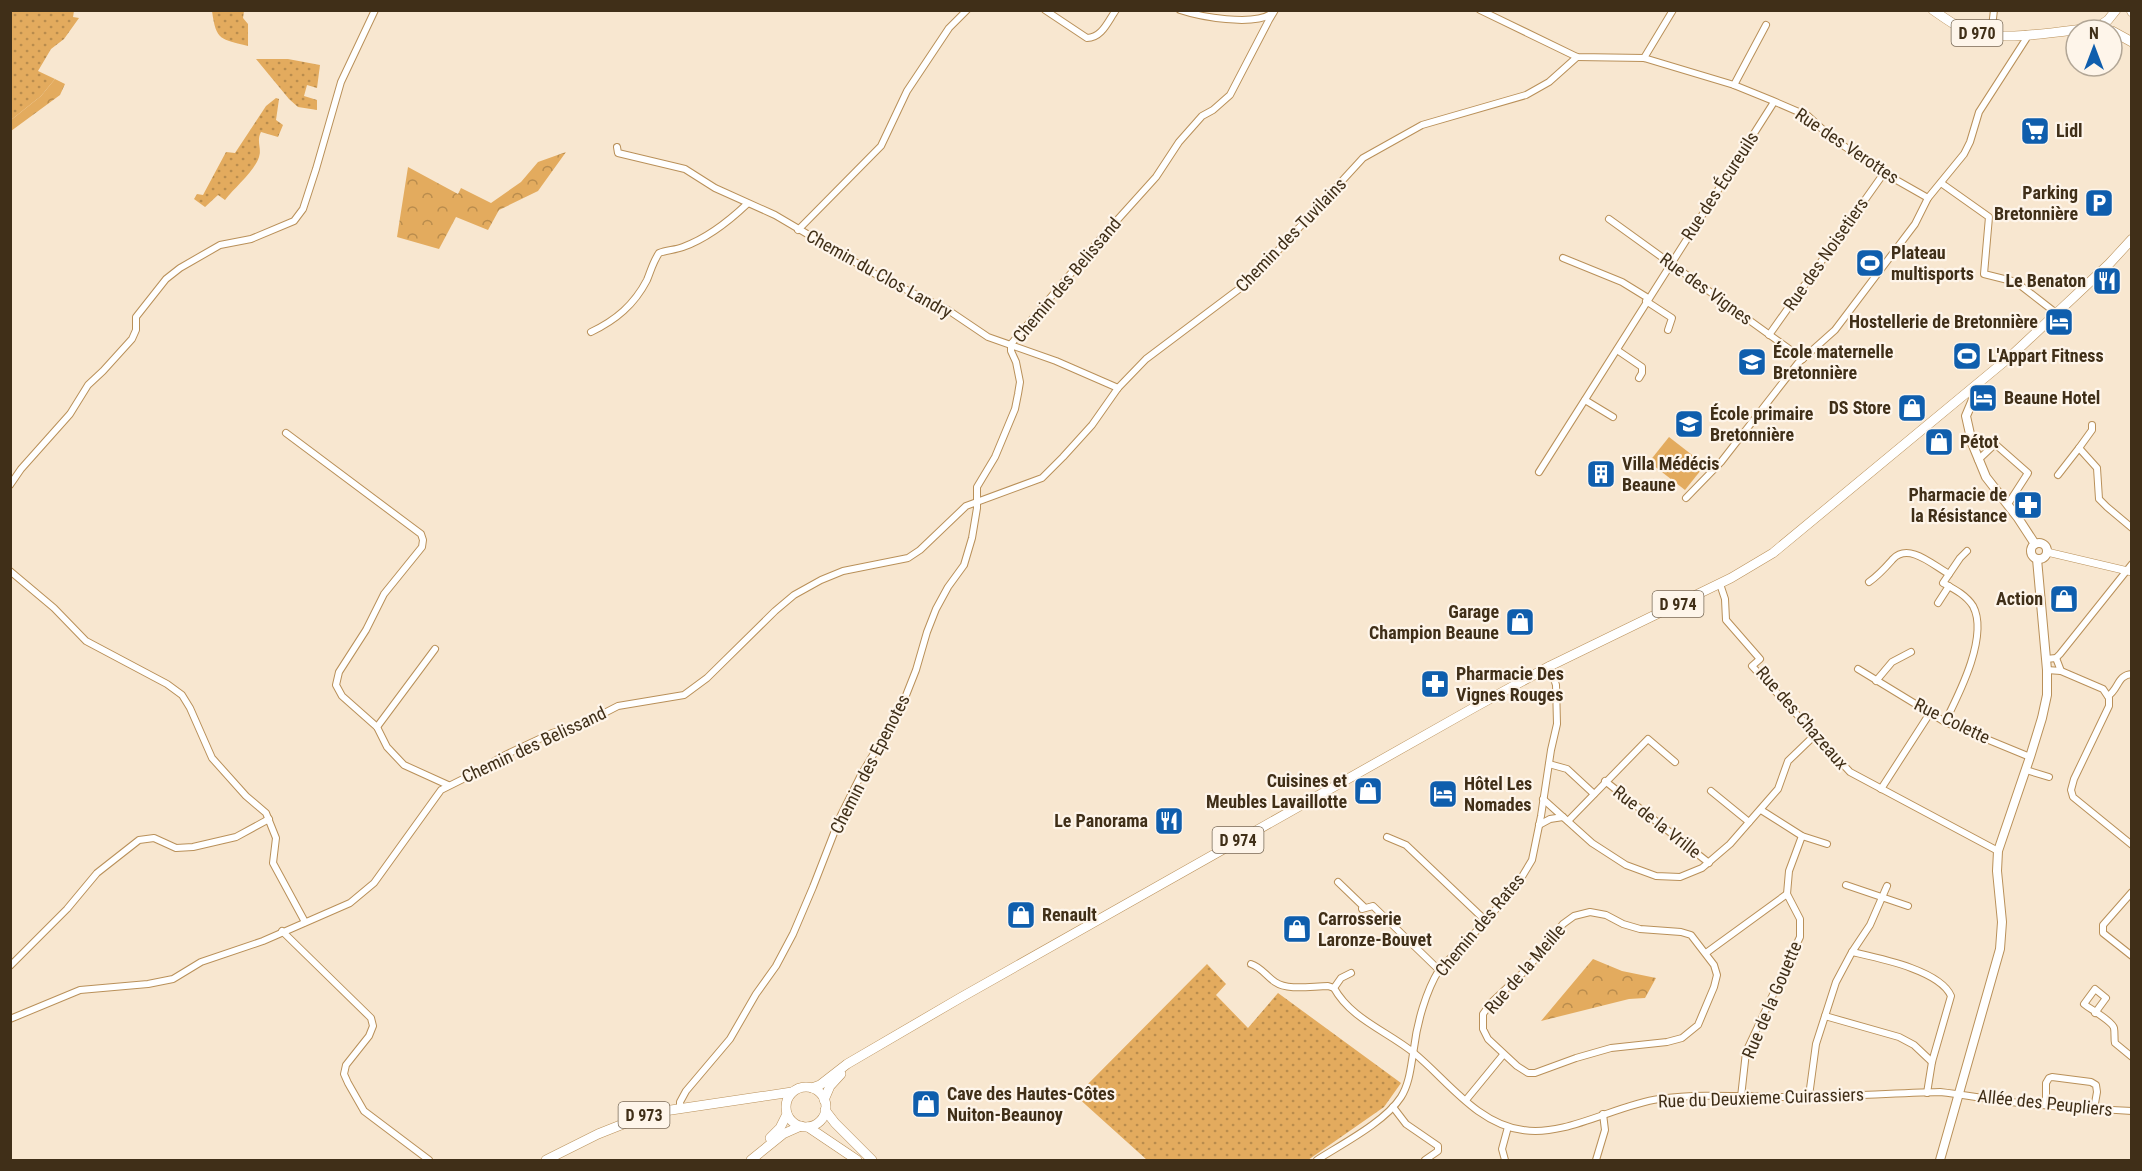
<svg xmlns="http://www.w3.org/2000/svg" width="2142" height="1171" viewBox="0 0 2142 1171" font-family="'Roboto Condensed',sans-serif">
	<defs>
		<pattern id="grass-dots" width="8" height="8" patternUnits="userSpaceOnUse" patternTransform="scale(1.5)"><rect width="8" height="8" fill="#e3ab5e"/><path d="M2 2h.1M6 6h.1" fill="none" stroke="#b98c4d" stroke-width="1.8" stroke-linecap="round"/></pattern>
		<pattern id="forest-crowns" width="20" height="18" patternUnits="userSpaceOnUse" patternTransform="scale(1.5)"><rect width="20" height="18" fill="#e3ab5e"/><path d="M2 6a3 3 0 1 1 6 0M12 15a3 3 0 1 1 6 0" fill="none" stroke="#b98c4d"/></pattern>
	</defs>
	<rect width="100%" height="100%" fill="#f8e7d0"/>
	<g fill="url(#grass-dots)">
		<polygon points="11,11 74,11 73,17 79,18 64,39 51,49 38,71 55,79 41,96 11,120"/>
		<path d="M212,11h32l-1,7 5,6v22c-27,-7 -32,-5 -36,-35z"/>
		<polygon points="256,59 288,59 320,65 317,88 307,85 304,96 317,100 317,110 298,107 289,99"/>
		<path d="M276,98l3,1 -3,21 7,5 -5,12 -17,-5c-5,9 1,16 -2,25 -5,15 -24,30 -34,43l-7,-5 -13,12 -11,-8 3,-5 6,1 23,-43 9,1 31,-47z"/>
		<polygon points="1207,964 1226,984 1216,995 1248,1028 1278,993 1401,1083 1384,1107 1308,1160 1147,1160 1076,1096"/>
	</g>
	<g fill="url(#forest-crowns)">
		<polygon points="55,79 65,84 60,95 11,131 11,120 41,96"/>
		<polygon points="566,152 538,191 499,210 488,230 456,217 439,249 397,237 408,167 458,194 461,188 491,203 521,182 538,162"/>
		<polygon points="1593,959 1622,971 1656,978 1645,998 1629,999 1541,1021"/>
	</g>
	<polygon fill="#e3ab5e" points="1669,437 1705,465 1685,490 1649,462"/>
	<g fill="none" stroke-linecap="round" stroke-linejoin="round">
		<g stroke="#b99059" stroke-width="8">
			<g id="minor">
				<path d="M1045,10l42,28c15,0 21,-17 29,-28"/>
				<path d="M1180,10c21,7 72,16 91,4"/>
				<polyline points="1480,10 1577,57 1644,58 1734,85 1771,100 1808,116 1832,138 1884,173 1928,198"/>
				<polyline points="1991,35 1994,10"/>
				<polyline points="1644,58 1673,10"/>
				<polyline points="1734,85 1766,25"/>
				<polyline points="617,147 618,153 685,169 715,188 775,215 882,278 948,310 988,337 1056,361 1118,388"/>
				<polyline points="1941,183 1989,217 1984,274 2016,282 2056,313"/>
				<polyline points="1609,219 1803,359"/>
				<polyline points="798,230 881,146 907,91 949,28 967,10"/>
				<polyline points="1563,258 1622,282 1648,298"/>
				<polyline points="1646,301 1672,318 1668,330"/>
				<path d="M591,332c25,-12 43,-27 56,-52 4,-10 6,-18 12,-27 8,-3 16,-3 24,-6 25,-9 45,-25 64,-43"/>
				<polyline points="1769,335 1884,173"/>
				<polyline points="1617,350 1642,367 1642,373 1639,378"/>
				<polyline points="1585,400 1613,417"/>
				<polyline points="286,433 421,534 423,540 422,547 384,594 366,630 339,672 336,685 342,696 377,727 387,747 404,765 448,785"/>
				<polyline points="2079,448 2092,430 2092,425"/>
				<polyline points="1978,460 1995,444 2028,473 2008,504"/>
				<polyline points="1539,472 1774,102"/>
				<polyline points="2058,475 2079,448 2097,468 2099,499 2107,507 2132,528"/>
				<polyline points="10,485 21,469 70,414 88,385 103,371 132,339 136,330 136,317 166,279 180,268 220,245 251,239 294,221 303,209 316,169 341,82 375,10"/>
				<polyline points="1686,498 1721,462 1798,363 1835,330 1915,224 1928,198 1964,154 1970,142 1979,112 2026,39 2027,34"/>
				<polyline points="10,571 54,608 86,641 167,684 182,695 190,708 212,758 246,796 266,813 276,838 273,863 305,922"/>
				<path d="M1869,582c10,-7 16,-14 24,-23 16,-17 41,7 56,15"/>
				<polyline points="1720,584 1725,599 1726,620 1760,659 1752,666 1850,772 1998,851"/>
				<polyline points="1938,603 1949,586"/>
				<polyline points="2046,659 2056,658 2060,654 2132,564"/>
				<polyline points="1858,669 1945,722 2030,757"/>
				<polyline points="2047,670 2061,671 2056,658"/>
				<polyline points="2061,671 2103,689 2109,698 2109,706 2074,779 2071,790 2073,797 2132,845"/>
				<polyline points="1876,681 1892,662 1911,652"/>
				<path d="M2108,696c11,-7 9,-21 24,-22"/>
				<path d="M1945,722c14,-28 44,-86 28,-116 -7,-11 -19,-17 -30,-23l17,-25 7,-7"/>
				<polyline points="377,727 435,649"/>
				<polyline points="1549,764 1567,769 1594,794"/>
				<polyline points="2026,770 2049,777"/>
				<polyline points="1605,781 1709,863"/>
				<polyline points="1881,789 1930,713"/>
				<polyline points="1711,791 1749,822"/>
				<polyline points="1543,799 1592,843 1626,865 1656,876 1680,877 1702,868 1730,844 1778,789 1788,761 1815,735"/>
				<polyline points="1761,810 1802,836 1827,844"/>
				<polyline points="1568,821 1648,739 1675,762"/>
				<polyline points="1539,825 1550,819 1563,817"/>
				<polyline points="1387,837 1406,845 1486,921"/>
				<polyline points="1338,882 1364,907"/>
				<polyline points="1846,885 1908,906"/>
				<polyline points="2132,892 2103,925 2103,933 2132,956"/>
				<polyline points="1362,909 1373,906 1439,970"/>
				<polygon points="1590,912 1606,915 1623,924 1640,929 1681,932 1691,935 1714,965 1717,975 1714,987 1698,1025 1682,1038 1667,1042 1611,1048 1576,1058 1535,1073 1528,1073 1517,1066 1488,1039 1483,1029 1483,1014 1491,1003 1526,970 1563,924 1574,916"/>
				<polyline points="282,931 371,1018 373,1026 369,1036 346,1065 344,1074 348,1083 364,1111 429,1160"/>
				<path d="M1852,952c26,6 88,18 99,44l-19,66 -5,31"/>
				<polyline points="1706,953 1787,894"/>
				<path d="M1251,964c10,3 15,12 24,18 13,9 37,4 53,4l6,2"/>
				<polyline points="10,966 67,909 97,873 139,840 154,838 176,848 193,847 236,837 269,819"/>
				<path d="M1351,973l-10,5 -7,10c17,31 53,43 80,65 33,27 63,71 109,77 42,7 93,-25 136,-31 43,-6 88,-2 132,-2 49,0 99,-4 149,-5 26,3 52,8 79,11 37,4 75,6 113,8"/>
				<path d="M2095,1013l11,-15 -11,-9 -11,15c6,5 28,17 30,24 1,5 0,11 1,15l17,14"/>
				<polyline points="1825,1016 1899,1037 1914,1045 1932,1062"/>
				<polyline points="10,1019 80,990 148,984 173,979 201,962 263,941 350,903 374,883 441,790 479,771 503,756 552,733 583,724 618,706 684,695 707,678 775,611 794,595 821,580 843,571 908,558 920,550 966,506 1042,478 1063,457 1092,425 1118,388 1146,359 1251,280 1363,158 1422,125 1526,95 1549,82 1577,57"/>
				<polyline points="1809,1096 1816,1044 1836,982 1852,952 1870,925 1887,886"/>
				<polyline points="1741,1097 1746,1052 1800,937 1800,919 1787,894 1789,871 1802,836"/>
				<polyline points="1466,1100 1503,1055"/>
				<polyline points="2046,1105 2046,1083 2049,1078 2052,1077 2091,1082 2096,1085 2097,1092 2094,1109"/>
				<polyline points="1393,1107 1406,1124 1438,1146 1438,1151 1425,1160"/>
				<polyline points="680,1108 680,1102 686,1091 730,1039 756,994 776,966 793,934 813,887 841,815 861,775 901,708 916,670 927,632 936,609 948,587 964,565 972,538 977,508 977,487 995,457 1015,409 1018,394 1020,382 1016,362 1011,351 1011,344 1101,238 1156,177 1179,142 1202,116 1213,110 1230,95 1269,20 1275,10"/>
				<path d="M1317,1160c25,-16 68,-38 84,-63 9,-14 10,-33 13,-49 3,-25 12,-57 25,-78l47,-49 34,-41 12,-20 9,-44 10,-66 6,-26 -1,-39 -6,-19"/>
				<polyline points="1505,1160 1502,1149 1508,1127"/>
				<polyline points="1596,1160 1605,1130 1603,1114"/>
			</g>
		</g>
		<g stroke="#b99059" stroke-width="8">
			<polyline id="tertiary" points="2047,552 2132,572"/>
		</g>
		<g stroke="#b99059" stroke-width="10">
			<g id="secondary">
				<polyline points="1980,383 1966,416 1972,443 1986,477 2018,518 2035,544"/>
				<circle cx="2039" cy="551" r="8"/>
				<polyline points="1940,1160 2000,949 2002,922 1997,871 1998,851 2030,757 2042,718 2047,695 2047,670 2037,559"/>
			</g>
		</g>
		<g stroke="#b99059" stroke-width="10">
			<g id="primary">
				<path d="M1933,10c13,9 26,19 42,23 34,8 87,-2 123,-6l9,3"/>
				<polyline points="2131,10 2132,12"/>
				<polyline points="2098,27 2108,20 2116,10"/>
				<polyline points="2112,31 2132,42"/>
				<circle cx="806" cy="1107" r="20"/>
				<polyline points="812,1088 820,1085 847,1064 960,998 1475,707 1550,666 1731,578 1773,553 2011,356 2109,264 2132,239"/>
				<polyline points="824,1100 830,1086 841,1074"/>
				<polyline points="825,1110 835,1123 872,1160"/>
				<polyline points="808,1127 857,1160"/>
				<polyline points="770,1138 780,1128 787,1114"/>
				<polyline points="546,1160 598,1134 651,1113 792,1092"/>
				<polyline points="751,1160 783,1134 801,1126"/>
			</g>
		</g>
		<use href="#minor" stroke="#fff" stroke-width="6"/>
		<use href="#tertiary" stroke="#fff" stroke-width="7"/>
		<use href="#secondary" stroke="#fff" stroke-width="8"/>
		<use href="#primary" stroke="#fff" stroke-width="9"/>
	</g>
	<defs>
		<g id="supermarket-square" transform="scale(1.5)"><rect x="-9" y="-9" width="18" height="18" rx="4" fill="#0f5ead" stroke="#fef5ea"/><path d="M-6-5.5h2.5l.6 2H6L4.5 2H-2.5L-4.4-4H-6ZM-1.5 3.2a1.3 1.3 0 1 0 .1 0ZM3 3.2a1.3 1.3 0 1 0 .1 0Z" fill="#fff"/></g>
		<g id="parking-square" transform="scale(1.5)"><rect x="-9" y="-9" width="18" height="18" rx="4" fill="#0f5ead" stroke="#fef5ea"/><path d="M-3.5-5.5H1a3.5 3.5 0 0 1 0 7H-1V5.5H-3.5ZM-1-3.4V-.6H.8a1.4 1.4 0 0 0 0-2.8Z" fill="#fff"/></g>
		<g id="stadium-square" transform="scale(1.5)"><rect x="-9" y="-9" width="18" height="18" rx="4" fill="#0f5ead" stroke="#fef5ea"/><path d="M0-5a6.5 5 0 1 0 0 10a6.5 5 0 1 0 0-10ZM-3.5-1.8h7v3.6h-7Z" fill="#fff"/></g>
		<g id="restaurant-square" transform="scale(1.5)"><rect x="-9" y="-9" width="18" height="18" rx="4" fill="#0f5ead" stroke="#fef5ea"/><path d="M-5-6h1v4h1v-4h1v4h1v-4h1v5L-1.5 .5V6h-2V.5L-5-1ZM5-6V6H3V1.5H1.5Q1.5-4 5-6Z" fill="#fff"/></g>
		<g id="hotel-square" transform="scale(1.5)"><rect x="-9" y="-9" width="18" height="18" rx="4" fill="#0f5ead" stroke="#fef5ea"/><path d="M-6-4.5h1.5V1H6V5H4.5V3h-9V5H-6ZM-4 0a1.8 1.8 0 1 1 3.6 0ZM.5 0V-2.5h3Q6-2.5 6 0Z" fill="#fff"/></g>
		<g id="school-square" transform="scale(1.5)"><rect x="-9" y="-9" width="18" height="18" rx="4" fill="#0f5ead" stroke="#fef5ea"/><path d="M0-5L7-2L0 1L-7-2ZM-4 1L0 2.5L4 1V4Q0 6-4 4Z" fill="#fff"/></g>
		<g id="shop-square" transform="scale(1.5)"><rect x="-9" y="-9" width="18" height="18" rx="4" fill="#0f5ead" stroke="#fef5ea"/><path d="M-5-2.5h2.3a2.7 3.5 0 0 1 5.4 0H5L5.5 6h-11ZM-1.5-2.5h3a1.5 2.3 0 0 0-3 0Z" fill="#fff"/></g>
		<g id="building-square" transform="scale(1.5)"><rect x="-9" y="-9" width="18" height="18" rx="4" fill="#0f5ead" stroke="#fef5ea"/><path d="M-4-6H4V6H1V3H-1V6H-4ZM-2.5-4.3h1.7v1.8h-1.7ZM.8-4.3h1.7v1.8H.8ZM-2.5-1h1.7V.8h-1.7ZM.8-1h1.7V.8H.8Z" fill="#fff"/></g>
		<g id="pharmacy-square" transform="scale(1.5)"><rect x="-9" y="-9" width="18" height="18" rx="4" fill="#0f5ead" stroke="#fef5ea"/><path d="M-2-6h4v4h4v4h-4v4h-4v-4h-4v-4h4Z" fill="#fff"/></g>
	</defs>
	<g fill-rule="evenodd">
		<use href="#supermarket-square" x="2035" y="131"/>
		<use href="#parking-square" x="2099" y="203"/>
		<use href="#stadium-square" x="1870" y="263"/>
		<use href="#restaurant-square" x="2107" y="281"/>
		<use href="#hotel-square" x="2059" y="322"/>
		<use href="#stadium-square" x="1967" y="356"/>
		<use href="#school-square" x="1752" y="362"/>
		<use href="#hotel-square" x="1983" y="398"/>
		<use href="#shop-square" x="1912" y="408"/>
		<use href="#school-square" x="1689" y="424"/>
		<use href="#shop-square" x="1939" y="442"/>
		<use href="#building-square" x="1601" y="474"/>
		<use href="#pharmacy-square" x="2028" y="505"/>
		<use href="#shop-square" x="2064" y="599"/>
		<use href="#shop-square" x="1520" y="622"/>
		<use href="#pharmacy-square" x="1435" y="684"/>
		<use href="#shop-square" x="1368" y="791"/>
		<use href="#hotel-square" x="1443" y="794"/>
		<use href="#restaurant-square" x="1169" y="821"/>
		<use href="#shop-square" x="1021" y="915"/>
		<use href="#shop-square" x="1297" y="929"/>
		<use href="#shop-square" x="926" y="1104"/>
	</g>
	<g text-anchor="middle" stroke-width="4.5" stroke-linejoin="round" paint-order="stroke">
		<g fill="#fef5ea" stroke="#796a57" stroke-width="1.5">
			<rect x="1951.5" y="20" width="51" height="26" rx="4.5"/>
			<rect x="1652.5" y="591" width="51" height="26" rx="4.5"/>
			<rect x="1212.5" y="827" width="51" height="26" rx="4.5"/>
			<rect x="618.5" y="1102" width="51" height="26" rx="4.5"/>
		</g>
		<g font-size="16" font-weight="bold" fill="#402f18">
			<text x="1977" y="39">D 970</text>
			<text x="1678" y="610">D 974</text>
			<text x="1238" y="846">D 974</text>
			<text x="644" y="1121">D 973</text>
		</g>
		<g font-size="18" font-weight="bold" fill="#402f18" stroke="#fef5ea" text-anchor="start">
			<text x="2056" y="137">Lidl</text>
			<text x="2078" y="199" text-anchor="end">Parking<tspan x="2078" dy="21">Bretonnière</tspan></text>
			<text x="1891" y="259">Plateau<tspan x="1891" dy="21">multisports</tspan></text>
			<text x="2086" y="287" text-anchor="end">Le Benaton</text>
			<text x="2038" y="328" text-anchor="end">Hostellerie de Bretonnière</text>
			<text x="1773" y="358">École maternelle<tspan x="1773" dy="21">Bretonnière</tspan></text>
			<text x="1988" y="362">L'Appart Fitness</text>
			<text x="2004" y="404">Beaune Hotel</text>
			<text x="1891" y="414" text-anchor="end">DS Store</text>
			<text x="1710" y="420">École primaire<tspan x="1710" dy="21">Bretonnière</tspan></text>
			<text x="1960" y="448">Pétot</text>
			<text x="1622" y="470">Villa Médécis<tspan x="1622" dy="21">Beaune</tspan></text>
			<text x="2007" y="501" text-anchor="end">Pharmacie de<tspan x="2007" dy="21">la Résistance</tspan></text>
			<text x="2043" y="605" text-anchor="end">Action</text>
			<text x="1499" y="618" text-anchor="end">Garage<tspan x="1499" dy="21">Champion Beaune</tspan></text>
			<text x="1456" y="680">Pharmacie Des<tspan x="1456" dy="21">Vignes Rouges</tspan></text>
			<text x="1347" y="787" text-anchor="end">Cuisines et<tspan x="1347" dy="21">Meubles Lavaillotte</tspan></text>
			<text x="1464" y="790">Hôtel Les<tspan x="1464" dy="21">Nomades</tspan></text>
			<text x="1148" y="827" text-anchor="end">Le Panorama</text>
			<text x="1042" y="921">Renault</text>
			<text x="1318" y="925">Carrosserie<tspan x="1318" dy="21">Laronze-Bouvet</tspan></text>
			<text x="947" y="1100">Cave des Hautes-Côtes<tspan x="947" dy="21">Nuiton-Beaunoy</tspan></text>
		</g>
		<g font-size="18" fill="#402f18" stroke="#fef5ea">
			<text transform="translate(1847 146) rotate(34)" y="6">Rue des Verottes</text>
			<text transform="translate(1720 186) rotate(-57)" y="6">Rue des Écureuils</text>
			<text transform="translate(1291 235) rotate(-46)" y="6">Chemin des Tuvilains</text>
			<text transform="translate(1826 254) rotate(-55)" y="6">Rue des Noisetiers</text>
			<text transform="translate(879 274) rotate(29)" y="6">Chemin du Clos Landry</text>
			<text transform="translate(1067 280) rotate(-50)" y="6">Chemin des Belissand</text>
			<text transform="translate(1706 289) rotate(36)" y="6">Rue des Vignes</text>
			<text transform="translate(1802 718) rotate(49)" y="6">Rue des Chazeaux</text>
			<text transform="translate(1952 721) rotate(26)" y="6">Rue Colette</text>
			<text transform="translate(534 745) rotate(-25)" y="6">Chemin des Belissand</text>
			<text transform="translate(870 764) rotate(-63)" y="6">Chemin des Epenotes</text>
			<text transform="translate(1657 822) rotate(38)" y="6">Rue de la Vrille</text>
			<text transform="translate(1480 925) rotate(-50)" y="6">Chemin des Rates</text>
			<text transform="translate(1525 969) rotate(-49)" y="6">Rue de la Meille</text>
			<text transform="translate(1772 1000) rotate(-67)" y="6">Rue de la Gouette</text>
			<text transform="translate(1761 1098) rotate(-2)" y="6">Rue du Deuxieme Cuirassiers</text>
			<text transform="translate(2045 1103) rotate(6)" y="6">Allée des Peupliers</text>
		</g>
	</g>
	<rect width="2142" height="1171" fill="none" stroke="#402f18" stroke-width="24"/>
	<g transform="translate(2094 48)"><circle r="28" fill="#fef5ea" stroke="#b2a696" stroke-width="1.5"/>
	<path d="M0-4.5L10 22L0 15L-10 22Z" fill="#0f5ead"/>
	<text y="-9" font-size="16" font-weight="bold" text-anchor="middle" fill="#402f18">N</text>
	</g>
</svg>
